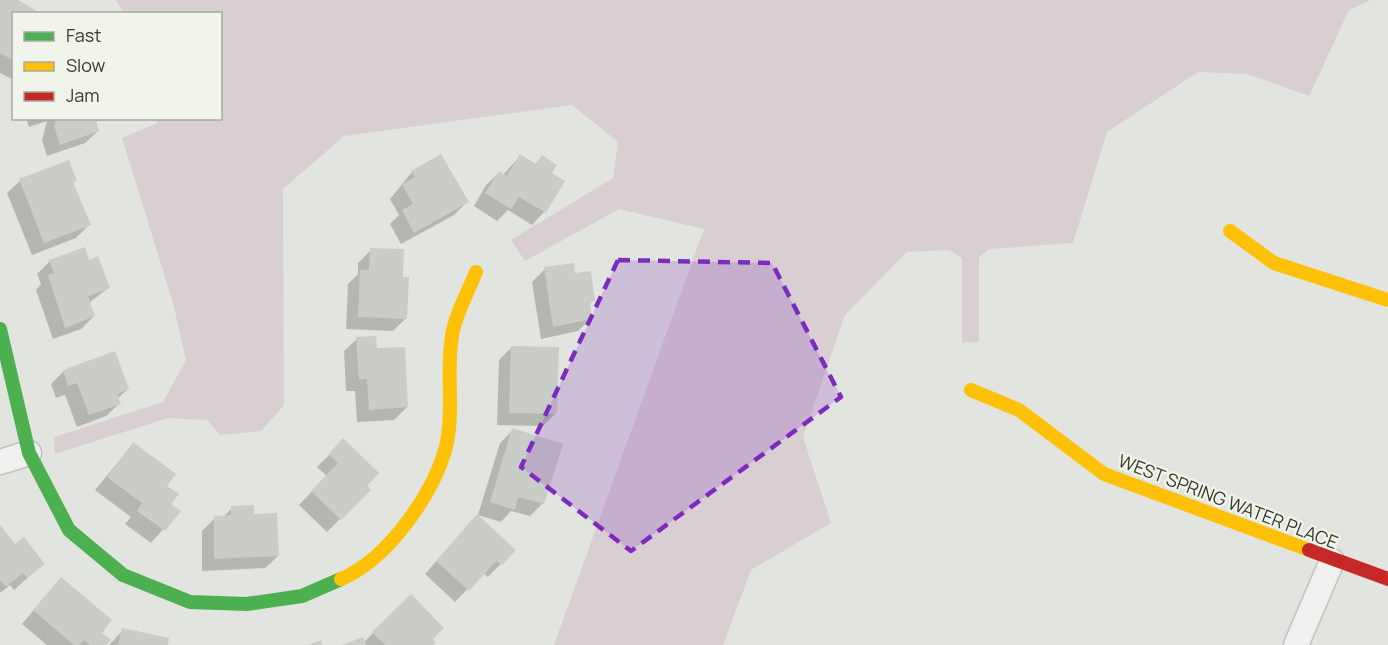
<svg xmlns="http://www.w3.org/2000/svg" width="1388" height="645" viewBox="0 0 1388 645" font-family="Manrope,sans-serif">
	<rect width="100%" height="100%" fill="#e2e4df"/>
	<polygon fill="#d9cfd2" points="116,0 1371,0 1349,10 1309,96 1247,74 1198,72 1107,132 1073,243 989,249 979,257 979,342 962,343 962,258 949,250 907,252 845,315 803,437 831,523 751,570 723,645 554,645 704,229 619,209 525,261 511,240 613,178 618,142 572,105 344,136 283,189 284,405 261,431 220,435 207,420 168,418 55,454 54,437 163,402 186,360 173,303 122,138 157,123 158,119 220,118 220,14 124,13"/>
	<g fill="#0003">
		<polygon points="0,0 15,0 14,80 0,73"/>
		<polygon points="26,118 100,118 95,123 98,131 85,143 47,156 42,140 47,121 29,127"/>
		<polygon points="441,156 467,202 454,215 401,244 390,224 399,215 390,199 412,172"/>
		<polygon points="520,156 535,164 542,157 550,173 563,182 544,212 532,225 508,210 497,221 474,206 486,185 499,173 503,175"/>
		<polygon points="76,180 72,184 89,225 76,238 32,255 7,193 20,181"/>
		<polygon points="371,250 402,278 406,318 393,331 346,329 348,284 358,274 358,263"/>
		<polygon points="50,261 88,262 108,288 89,303 94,316 81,329 53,339 36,290 41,284 37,274"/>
		<polygon points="545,269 574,275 593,300 589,305 591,318 578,331 541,339 532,282"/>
		<polygon points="357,339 376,350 407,407 394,420 357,422 355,391 346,391 344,351"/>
		<polygon points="512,347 556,413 543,426 497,425 499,360"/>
		<polygon points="64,371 128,389 117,399 119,404 106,416 77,427 65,395 56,398 51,384"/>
		<polygon points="513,430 561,445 542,504 530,516 511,511 501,522 478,515 500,443"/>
		<polygon points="343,441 369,490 327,532 299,505 327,476 317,467"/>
		<polygon points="133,444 165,486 169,504 179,511 151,543 125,524 131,517 95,490"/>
		<polygon points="232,508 278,556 265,568 202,571 202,531 215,518 222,518"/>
		<polygon points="0,527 15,547 43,564 14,590 10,585 0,593"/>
		<polygon points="465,529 514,550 488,577 483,573 455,602 425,574"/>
		<polygon points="49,592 100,633 104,645 47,645 22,624"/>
		<polygon points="411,596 432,645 346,645 363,643"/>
		<polygon points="123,630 166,645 109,645"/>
	</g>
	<g fill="#caccc7">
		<polygon points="0,0 18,0 42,14 14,14 14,61 0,53"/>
		<polygon points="56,118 95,118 99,131 60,145 54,126"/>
		<polygon points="441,154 469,202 414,233 402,210 413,204 402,185 415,177 411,171"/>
		<polygon points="520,154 536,164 542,155 557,165 552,173 565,181 546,213 519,197 511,209 485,193 499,171 507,176"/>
		<polygon points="69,160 77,181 73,182 91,225 44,243 19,179"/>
		<polygon points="85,247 89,260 98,256 110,288 88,296 95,316 65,328 48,275 54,273 49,260"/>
		<polygon points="370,248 404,249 403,277 409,277 407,319 358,317 360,270 369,270"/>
		<polygon points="574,263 575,273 591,271 595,301 590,302 592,319 553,327 544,267"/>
		<polygon points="376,336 377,348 405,347 408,407 369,410 367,379 359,379 356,337"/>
		<polygon points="511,346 559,347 557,414 509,413"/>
		<polygon points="115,351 129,389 117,394 121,404 89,415 77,383 68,386 63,370"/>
		<polygon points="512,428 563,444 544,504 518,497 515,510 490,502"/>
		<polygon points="343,438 379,473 367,486 371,490 341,520 311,491 338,463 329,454"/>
		<polygon points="133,442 176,474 167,486 179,494 171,504 181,511 165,531 137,511 142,503 107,477"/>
		<polygon points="254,505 254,514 277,513 279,556 214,559 214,516 231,515 231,506"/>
		<polygon points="477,514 516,550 502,565 496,561 469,591 436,561"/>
		<polygon points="0,525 15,544 24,537 45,564 27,578 23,573 6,587 0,580"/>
		<polygon points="61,577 112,620 102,633 111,640 106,645 90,645 84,640 79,645 74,645 33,610"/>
		<polygon points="411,594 444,628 433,639 436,643 434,645 385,645 372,632"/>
		<polygon points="122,628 169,638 168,645 118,645"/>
		<polygon points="363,637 366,645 342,645"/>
		<polygon points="321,640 322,645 308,645"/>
	</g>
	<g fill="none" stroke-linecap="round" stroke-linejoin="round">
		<g stroke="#c0c2bd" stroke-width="27">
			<g id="street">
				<polyline points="0,462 29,453"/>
				<polyline points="1296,645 1332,561"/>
			</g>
		</g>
		<use href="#street" stroke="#f0f1ee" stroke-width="24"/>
		<polyline stroke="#4caf50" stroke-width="14" points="0,329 29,453 69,530 123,575 190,602 247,604 302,596 341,579"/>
		<g stroke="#ffc107" stroke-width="14">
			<polyline points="1230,231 1274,263 1388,300"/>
			<polyline points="971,390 1019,410 1104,474 1309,550"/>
			<path d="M341,579c46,-19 96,-88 106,-137 7,-34 -1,-71 5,-106 3,-21 16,-44 24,-64"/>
		</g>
		<polyline stroke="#c62828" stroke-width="14" points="1309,550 1388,579"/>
	</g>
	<path fill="#7b2cbf" fill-opacity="0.2" stroke="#7b2cbf" stroke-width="4.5" stroke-dasharray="12 8" stroke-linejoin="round" d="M618,260l154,3 69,134 -210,154 -110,-84z"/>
	<g text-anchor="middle" stroke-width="4.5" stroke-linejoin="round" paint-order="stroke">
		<g font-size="18" fill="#343d26" stroke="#f1f4eb">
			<text transform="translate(1228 502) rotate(21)" y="6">WEST SPRING WATER PLACE</text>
		</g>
	</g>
	<rect x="12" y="12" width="210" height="108" fill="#f1f4eb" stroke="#a5ab9c" stroke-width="1.5"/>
	<rect x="24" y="32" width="30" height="9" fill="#4caf50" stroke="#a5ab9c" stroke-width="1.5"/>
	<text x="66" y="42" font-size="18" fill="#343d26">Fast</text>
	<rect x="24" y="62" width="30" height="9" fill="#ffc107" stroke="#a5ab9c" stroke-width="1.5"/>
	<text x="66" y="72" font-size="18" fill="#343d26">Slow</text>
	<rect x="24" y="92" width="30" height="9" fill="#c62828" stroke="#a5ab9c" stroke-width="1.5"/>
	<text x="66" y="102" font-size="18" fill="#343d26">Jam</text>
</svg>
